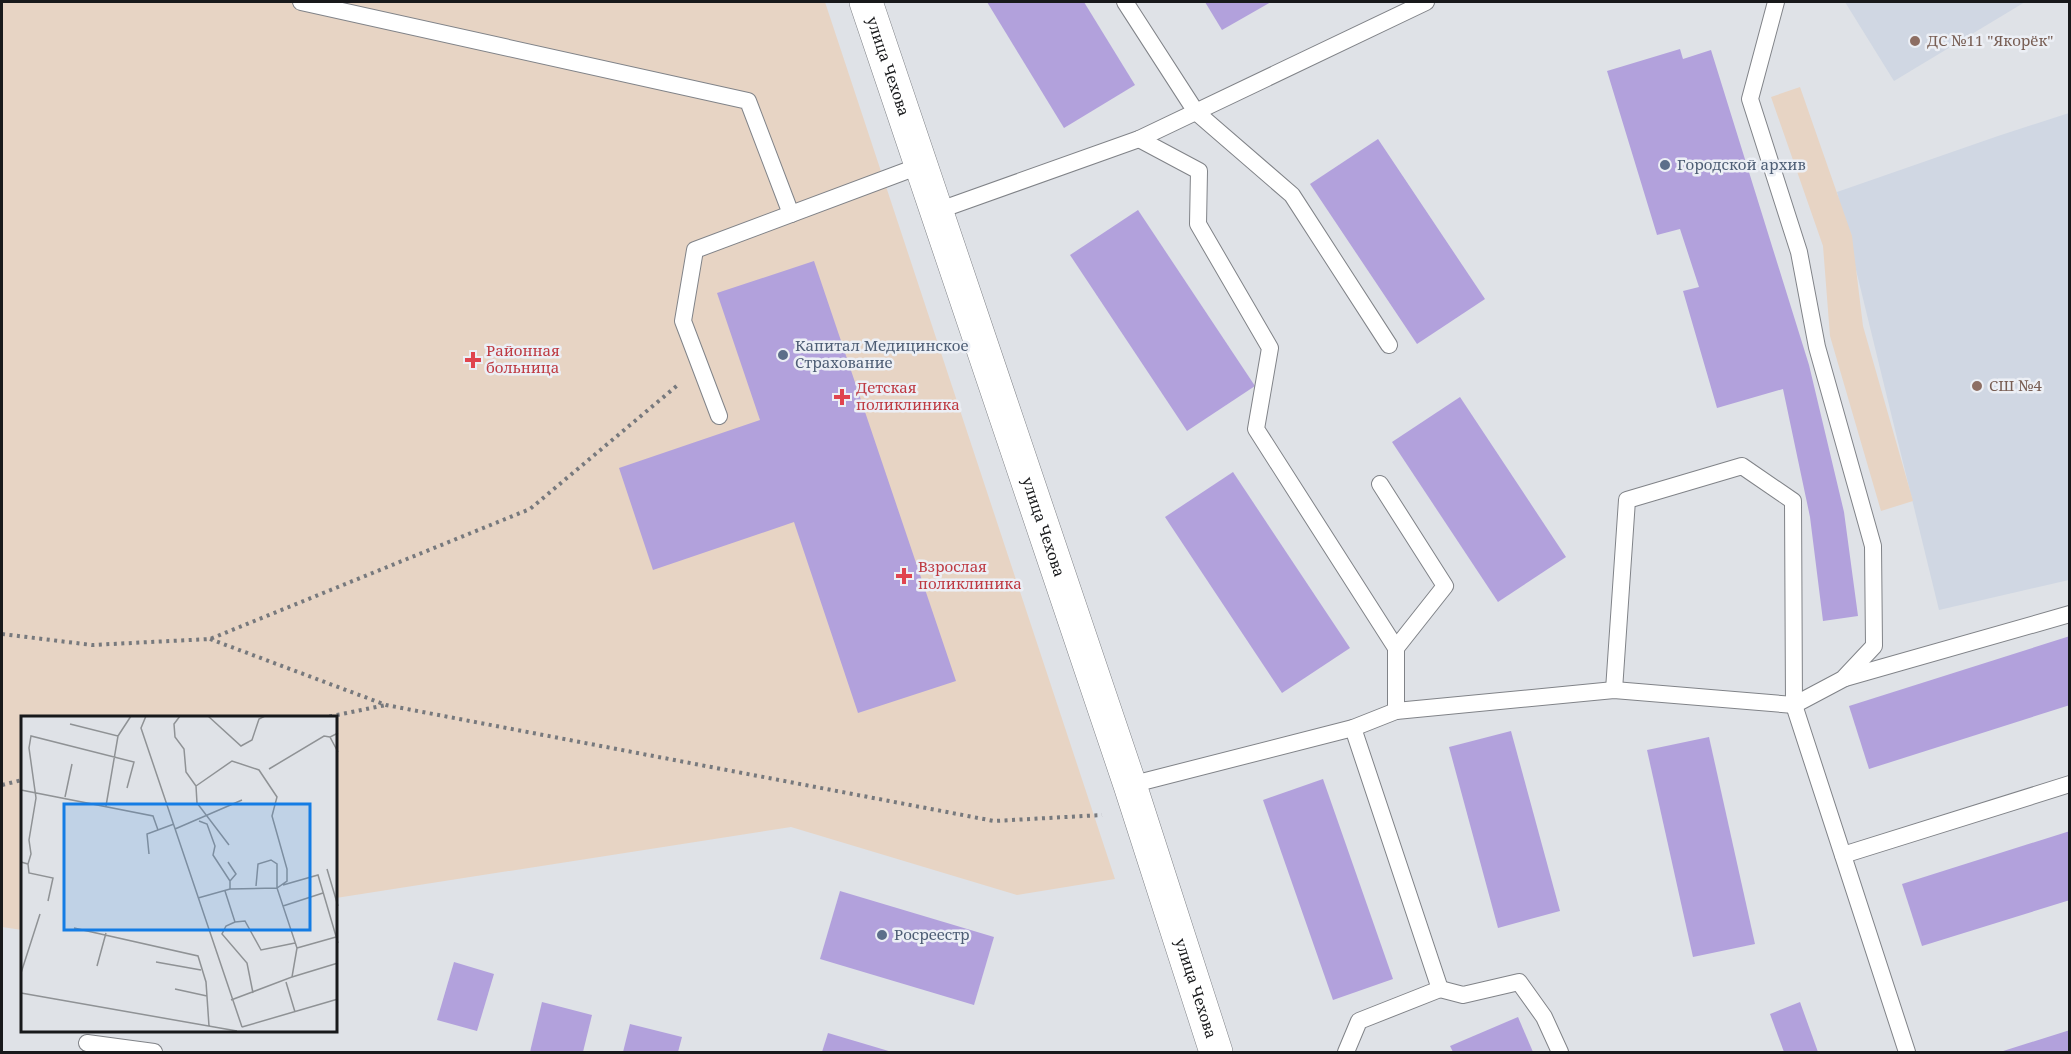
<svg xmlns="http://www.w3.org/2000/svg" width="2071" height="1054" viewBox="0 0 2071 1054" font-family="'Noto Serif',serif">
	<rect width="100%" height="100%" fill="#dfe2e7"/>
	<g fill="#d0d7e3">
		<polygon points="1845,2 2025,2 1894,81"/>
		<polygon points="2069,113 2069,580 1939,610 1837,192 1998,136"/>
	</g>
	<g fill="#e7d4c4">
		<polygon points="2,2 825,2 1115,879 1017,895 791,827 336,898 336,718 22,718 22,930 2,927"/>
		<polygon points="1800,87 1852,236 1863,326 1913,501 1881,511 1830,336 1823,246 1771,97"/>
	</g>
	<g fill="#b2a1dc">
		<polygon points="987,2 1084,2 1135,85 1064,128"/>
		<polygon points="1205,2 1271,2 1222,30"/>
		<polygon points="1680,49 1683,59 1711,50 1809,365 1844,512 1858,616 1823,621 1810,517 1783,389 1717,408 1683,291 1699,287 1680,229 1657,235 1607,71"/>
		<polygon points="1378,139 1485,299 1417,344 1310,184"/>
		<polygon points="1138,210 1255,386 1187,431 1070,255"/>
		<polygon points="814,261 956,681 858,713 794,522 653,570 619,468 760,420 717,293"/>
		<polygon points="1460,397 1566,557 1498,602 1392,442"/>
		<polygon points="1233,472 1350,648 1282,693 1165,517"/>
		<polygon points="2070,636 2070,705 1869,769 1849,706"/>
		<polygon points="1511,731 1560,911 1498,928 1449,747"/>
		<polygon points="1709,737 1755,944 1693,957 1647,750"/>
		<polygon points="1323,779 1393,979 1333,1000 1263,800"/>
		<polygon points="2070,831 2070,900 1922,946 1902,884"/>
		<polygon points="840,891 994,937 974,1005 820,959"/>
		<polygon points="454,962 494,974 477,1031 437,1020"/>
		<polygon points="542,1002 592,1015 583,1052 530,1052"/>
		<polygon points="1800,1002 1818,1052 1784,1052 1770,1014"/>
		<polygon points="1518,1017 1533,1052 1453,1052 1450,1046"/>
		<polygon points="630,1024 682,1037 678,1052 623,1052"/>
		<polygon points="2070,1030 2070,1052 2000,1052"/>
		<polygon points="828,1033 892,1052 822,1052"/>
	</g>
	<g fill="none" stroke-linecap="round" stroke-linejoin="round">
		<g stroke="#808388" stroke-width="18">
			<g id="lane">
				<polyline points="301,2 748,101 791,214"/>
				<polyline points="1125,2 1196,112 1292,195 1389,345"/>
				<polyline points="1139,139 1199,171 1198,224 1270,348 1256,429 1396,648 1396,711"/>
				<polyline points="937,211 1139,139 1426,2"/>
				<polyline points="719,416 683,321 695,250 922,165"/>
				<polyline points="1380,484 1445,586 1396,648"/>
				<polyline points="1845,678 2070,614"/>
				<polyline points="1614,690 1627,500 1742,466 1793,501 1794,705 1907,1052"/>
				<polyline points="1130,785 1353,728 1396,711 1614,690 1794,705 1843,679 1874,646 1873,546 1817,347 1799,252 1750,99 1776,2"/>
				<polyline points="1843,855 2070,784"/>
				<polyline points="1440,989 1463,995 1519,982 1544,1017 1560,1052"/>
				<polyline points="87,1043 154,1052"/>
				<polyline points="1346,1052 1359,1021 1440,989 1353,728"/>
			</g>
		</g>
		<g stroke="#808388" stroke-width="34">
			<g id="secondary">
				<path id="s1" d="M866,2l264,783 86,267"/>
			</g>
		</g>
		<g stroke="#77797d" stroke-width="4" stroke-dasharray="3 4.5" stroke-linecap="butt">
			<polyline points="2,634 92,645 210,639 530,509 679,384"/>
			<polyline points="210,639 386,705 994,821 1102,815"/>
			<polyline points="322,718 386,705"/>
			<polyline points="2,785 22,780"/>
		</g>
		<use href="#lane" stroke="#fff" stroke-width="16"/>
		<use href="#secondary" stroke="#fff" stroke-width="33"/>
	</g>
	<g fill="#8d6e63" stroke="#eceff5" stroke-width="2">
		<circle cx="1915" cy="41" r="6"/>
		<circle cx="1977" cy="386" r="6"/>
	</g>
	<g fill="#5c6f8a" stroke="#eceff5" stroke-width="2">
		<circle cx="1665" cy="165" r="6"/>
		<circle cx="783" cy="355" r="6"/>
		<circle cx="882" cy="935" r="6"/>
	</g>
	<g fill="#e0444e" stroke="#eceff5" stroke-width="2">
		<path d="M470 351h6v6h6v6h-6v6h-6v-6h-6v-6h6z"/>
		<path d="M839 388h6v6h6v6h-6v6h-6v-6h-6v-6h6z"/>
		<path d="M901 567h6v6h6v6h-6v6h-6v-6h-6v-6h6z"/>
	</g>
	<g text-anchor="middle" stroke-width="5" stroke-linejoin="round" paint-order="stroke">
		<g font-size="15" fill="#785e54" stroke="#eceff5" text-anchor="start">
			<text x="1927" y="46">ДС №11 "Якорёк"</text>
			<text x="1989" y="391">СШ №4</text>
		</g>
		<g font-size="15" fill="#18191b" stroke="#eceff5">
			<text dy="5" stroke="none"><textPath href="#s1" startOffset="68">улица Чехова</textPath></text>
			<text dy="5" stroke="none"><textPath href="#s1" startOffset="554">улица Чехова</textPath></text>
			<text dy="5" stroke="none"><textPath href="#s1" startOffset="1040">улица Чехова</textPath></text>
		</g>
		<g font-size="15" fill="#4e5e75" stroke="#eceff5" text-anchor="start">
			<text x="1677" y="170">Городской архив</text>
			<text x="795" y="351">Капитал Медицинское<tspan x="795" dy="17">Страхование</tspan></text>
			<text x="894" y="940">Росреестр</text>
		</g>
		<g font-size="15" fill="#be3a42" stroke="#eceff5" text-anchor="start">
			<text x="486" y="356">Районная<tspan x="486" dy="17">больница</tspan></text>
			<text x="856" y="393">Детская<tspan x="856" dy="17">поликлиника</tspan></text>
			<text x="918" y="572">Взрослая<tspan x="918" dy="17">поликлиника</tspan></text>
		</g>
	</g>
	<g transform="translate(21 716)">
		<rect width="316" height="316" fill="#dfe2e7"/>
		<path fill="none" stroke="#8f9295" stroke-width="1.5" d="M125,0l-5,12 101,299M159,0l-6,8 1,13 9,12 2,23 10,14 1,17 32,42M187,0l33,30 11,-6 7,-21 6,-3M49,8l48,12 -12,70M317,17l-8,4 8,15M97,20l13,-20M248,53l55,-33 6,1M175,70l36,-25 27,9 18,27 -5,19 15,53v12l-10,7 -47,1 -32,9M0,74l132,26 5,14M44,81l7,-33M178,105l8,3 8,22 -2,9 17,26v8M154,113l67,-29M128,138l-2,-20 27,-10M0,146l7,2 3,-10 -2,-14 7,-42 -7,-50 2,-12 103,26 -7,26M207,146l8,12 -6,7M7,148l1,9 24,5 -5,23M306,153l11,37M262,169l35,-10 20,68M204,175l10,31 -9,4 -4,8 25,29 6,30M262,190l40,-13M214,206l10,-1 16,29 34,-7M53,212l124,28 8,26 3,44M276,232l39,-11M135,246l45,8M76,250l9,-33M0,257l19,-59M271,261l46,-14M265,266l9,30M154,273l32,7M0,277l216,38M210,284l61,-23 5,-29 -20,-60v-24l-6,-4 -13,4 -2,22M221,311l96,-28"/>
		<path fill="#147ce4" fill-opacity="0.15" stroke="#147ce4" stroke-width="3" d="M43,88h246v126h-246z"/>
		<rect width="316" height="316" fill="none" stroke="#18191b" stroke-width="3"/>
	</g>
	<rect width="2071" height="1054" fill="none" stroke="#18191b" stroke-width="6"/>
</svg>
